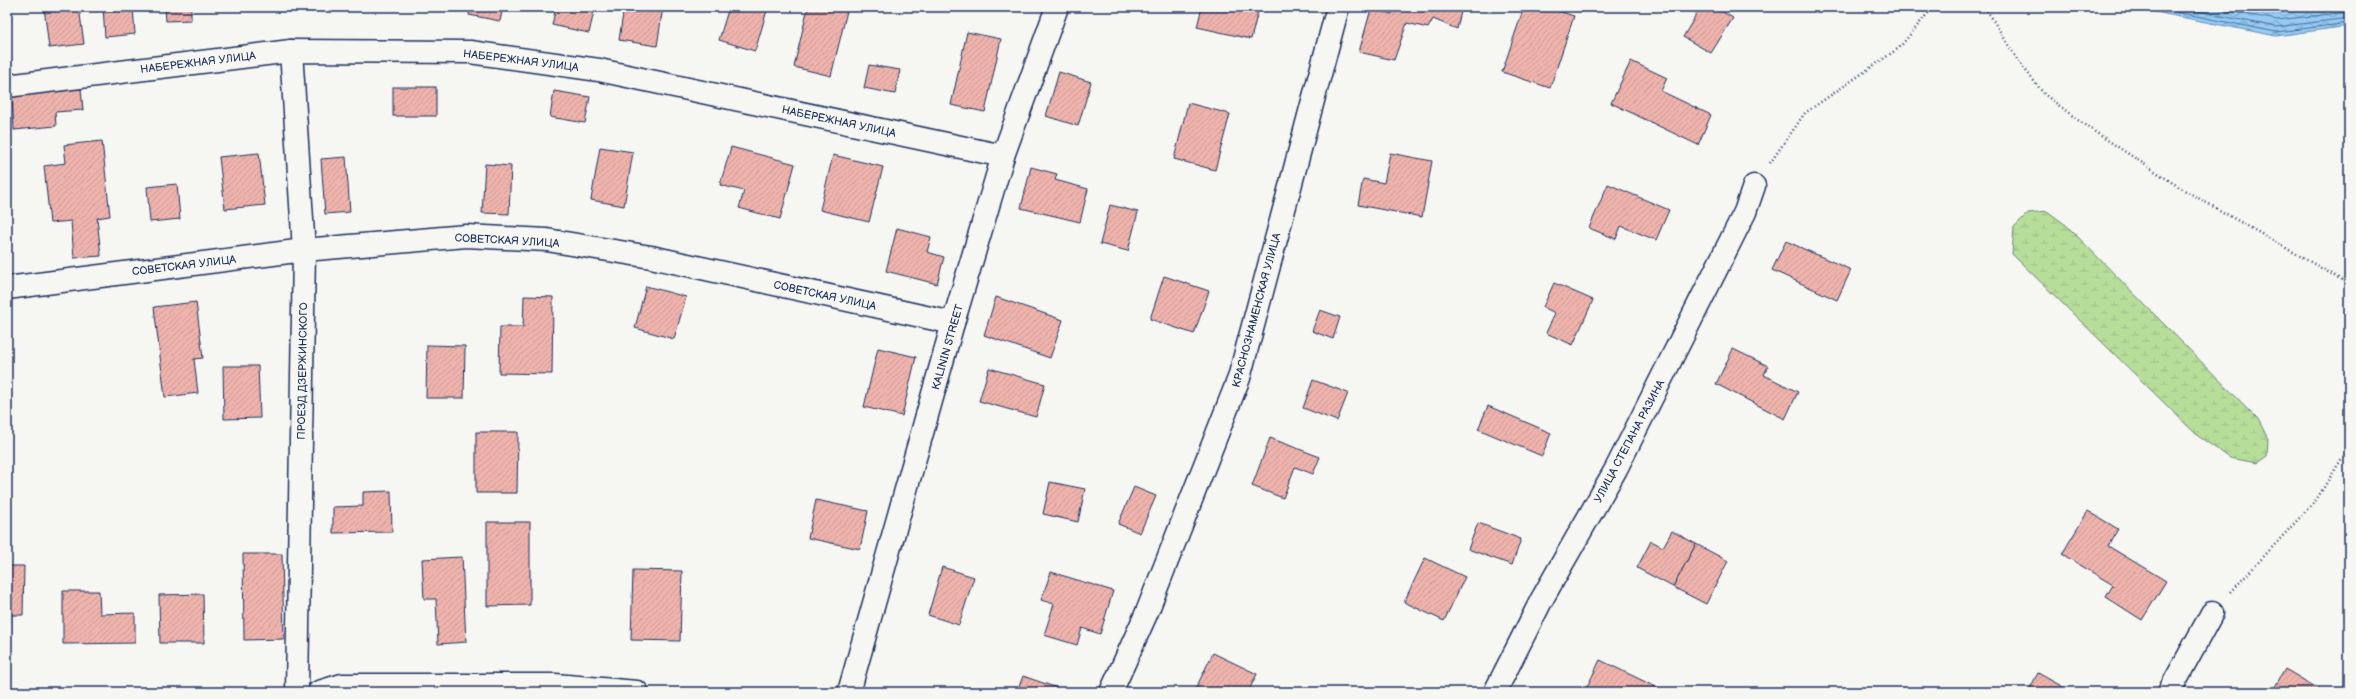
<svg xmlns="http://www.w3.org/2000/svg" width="2356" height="699" viewBox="0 0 2356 699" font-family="'Balsamiq Sans',sans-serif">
	<defs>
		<pattern id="wetland-marsh" width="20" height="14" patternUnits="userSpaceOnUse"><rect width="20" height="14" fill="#b7de99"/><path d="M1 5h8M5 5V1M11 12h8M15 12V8" fill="none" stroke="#9dbf86"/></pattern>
		<pattern id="water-waves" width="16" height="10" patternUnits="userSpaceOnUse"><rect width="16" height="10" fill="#95cbf3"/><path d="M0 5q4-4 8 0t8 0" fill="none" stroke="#79a5c8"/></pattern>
		<pattern id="building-hatch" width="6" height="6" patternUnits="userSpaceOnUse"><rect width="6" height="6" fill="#eeb3ac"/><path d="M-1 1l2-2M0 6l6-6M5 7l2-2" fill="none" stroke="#cc9a96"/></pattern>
	</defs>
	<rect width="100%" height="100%" fill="#f6f6f2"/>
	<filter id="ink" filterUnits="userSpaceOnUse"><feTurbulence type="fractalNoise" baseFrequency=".025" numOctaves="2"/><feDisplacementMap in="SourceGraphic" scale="8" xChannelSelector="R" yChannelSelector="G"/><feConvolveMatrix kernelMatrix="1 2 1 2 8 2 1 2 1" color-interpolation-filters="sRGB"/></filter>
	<g filter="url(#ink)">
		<polygon fill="url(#wetland-marsh)" stroke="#69867c" points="2047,211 2066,225 2258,419 2268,439 2267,456 2257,463 2230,458 2198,436 2012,254 2014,227 2028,213"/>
		<polygon fill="url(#water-waves)" stroke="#648db7" points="2130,7 2349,7 2349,26 2276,36"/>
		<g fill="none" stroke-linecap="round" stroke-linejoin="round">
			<g stroke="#4c6d9a" stroke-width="1">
				<polyline points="2151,7 2276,32 2349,23"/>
				<polyline points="2177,7 2276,27 2349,18"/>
				<polyline points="2208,7 2277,20 2349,12"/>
			</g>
		</g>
		<g fill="url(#building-hatch)" stroke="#1b2f5e">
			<polygon points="44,7 79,7 84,44 49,48"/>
			<polygon points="103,7 133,7 135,34 105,37"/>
			<polygon points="165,7 191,7 191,20 166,21"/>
			<polygon points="366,7 399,7 398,10"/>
			<polygon points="470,7 503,7 500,21 469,15"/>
			<polygon points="556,7 595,7 589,33 552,25"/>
			<polygon points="624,7 663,7 657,46 619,40"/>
			<polygon points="729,7 768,7 755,51 719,40"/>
			<polygon points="808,7 848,7 831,76 794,67"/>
			<polygon points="1202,7 1259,7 1251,39 1197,27"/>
			<polygon points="1394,7 1462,7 1457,29 1433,19 1428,28 1407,23 1394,60 1359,52 1371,9 1392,14"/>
			<polygon points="1524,7 1546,7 1574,16 1550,88 1502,72"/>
			<polygon points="1701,7 1714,7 1733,18 1711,53 1683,37"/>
			<polygon points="967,32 1001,39 985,112 951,105"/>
			<polygon points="1631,61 1667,78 1661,91 1711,115 1698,145 1611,103"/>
			<polygon points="869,65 900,70 895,94 864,88"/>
			<polygon points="1059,72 1091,82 1078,126 1046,116"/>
			<rect x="393" y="87" width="43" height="29"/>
			<polygon points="81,89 83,110 55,112 56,126 14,130 12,95"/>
			<polygon points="554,91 590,97 585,123 550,117"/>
			<polygon points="1188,103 1230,114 1215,170 1174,159"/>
			<polygon points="102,141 110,216 97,218 101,256 74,258 71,221 50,223 44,166 66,163 64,145"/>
			<polygon points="600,147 633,152 624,206 591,200"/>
			<polygon points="731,147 795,164 780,219 739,208 744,191 720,185"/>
			<polygon points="259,153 265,205 225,209 219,157"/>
			<polygon points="1390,153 1432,161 1422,217 1358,205 1363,179 1384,183"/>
			<polygon points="833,155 883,167 869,222 820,210"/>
			<polygon points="346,157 350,212 325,214 321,159"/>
			<polygon points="485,164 511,166 509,214 482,213"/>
			<polygon points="1031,167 1057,174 1055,180 1088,189 1080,222 1021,208"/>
			<polygon points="177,184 180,219 150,222 147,187"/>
			<polygon points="1608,184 1669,210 1656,240 1621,226 1616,239 1589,228"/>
			<polygon points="1110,205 1138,212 1128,251 1100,244"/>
			<polygon points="897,228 931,237 927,252 944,257 937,284 886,271"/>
			<polygon points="1786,241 1851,270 1837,300 1772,270"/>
			<polygon points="1164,276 1209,291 1194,334 1150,319"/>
			<polygon points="1554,283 1593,300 1573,345 1546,333 1555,313 1543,307"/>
			<polygon points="646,286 686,297 674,339 635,328"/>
			<polygon points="524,296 553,297 552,374 499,373 500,327 523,327"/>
			<polygon points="996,297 1063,320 1050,358 984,335"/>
			<polygon points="196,302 203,358 194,359 198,393 165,397 154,307"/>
			<polygon points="1320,310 1340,317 1333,339 1312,331"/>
			<polygon points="427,345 465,346 464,398 426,398"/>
			<polygon points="878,348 916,357 902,416 864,407"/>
			<polygon points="1733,349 1768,366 1764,375 1798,392 1785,419 1716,384"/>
			<polygon points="223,366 258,366 260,418 224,419"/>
			<polygon points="989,368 1045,384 1036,417 979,401"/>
			<polygon points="1313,380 1348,393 1337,421 1303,408"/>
			<polygon points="1488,406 1551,433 1542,456 1478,429"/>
			<polygon points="476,432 518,432 517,493 476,493"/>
			<polygon points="1270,438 1320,457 1313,474 1295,467 1283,498 1252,486"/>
			<polygon points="1050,482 1085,489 1078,522 1043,514"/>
			<polygon points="1134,487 1156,496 1140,533 1118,524"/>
			<polygon points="391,491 392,532 333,533 333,507 363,506 363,492"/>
			<polygon points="816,500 868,511 860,549 808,538"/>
			<polygon points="2088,511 2118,529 2108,546 2166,581 2142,620 2106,597 2113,585 2062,554"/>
			<polygon points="487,522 530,522 530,605 487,606"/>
			<polygon points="1478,523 1521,539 1512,565 1468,549"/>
			<polygon points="1672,531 1696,544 1673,587 1637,568 1651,541 1663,547"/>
			<polygon points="1696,544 1728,561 1706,604 1673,587"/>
			<polygon points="243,554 282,554 284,639 244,640"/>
			<polygon points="462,557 466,642 438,644 436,599 424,599 422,559"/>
			<polygon points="1425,558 1465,577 1444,621 1404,602"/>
			<polygon points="7,566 24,566 23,615 11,615 11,635 7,635"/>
			<polygon points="942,567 974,577 959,625 928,615"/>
			<polygon points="633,570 682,571 680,641 631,640"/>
			<polygon points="1051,572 1113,591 1100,634 1082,628 1077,645 1044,635 1054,604 1041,600"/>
			<polygon points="63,591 99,591 100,614 135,613 135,643 63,644"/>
			<polygon points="203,594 204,643 160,643 159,595"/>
			<polygon points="1213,653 1257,674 1248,692 1194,692"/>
			<polygon points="1600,660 1658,688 1656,692 1585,691"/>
			<polygon points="2285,669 2324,692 2272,692"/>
			<polygon points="2038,673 2072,692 2028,692"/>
			<polygon points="1023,676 1066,691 1065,692 1017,692"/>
		</g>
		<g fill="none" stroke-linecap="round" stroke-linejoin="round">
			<g stroke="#1b2f5e" stroke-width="25">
				<g id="minor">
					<polyline points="291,51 304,250 297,692"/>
					<polyline points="7,86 291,51 470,52 599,70 1003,156"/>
					<polyline points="7,288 304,250 466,236 547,240 651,257 953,323"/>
					<polyline points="319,692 342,685 555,685 637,692"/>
					<polyline points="849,692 953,323 1003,156 1057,7"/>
					<polyline points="1111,692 1147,612 1239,378 1338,7"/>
					<polyline points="1495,692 1542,599 1616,469 1745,212 1754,186"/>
					<polyline points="2169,692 2212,613"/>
				</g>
			</g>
			<g stroke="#1b2f5e" stroke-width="2.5" stroke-dasharray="1 3" stroke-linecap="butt">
				<polyline points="1985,7 2017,59 2044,94 2086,126 2179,187 2349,284"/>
				<polyline points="1770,163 1805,113 1899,48 1933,7"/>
				<polyline points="2231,592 2316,500 2349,447"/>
			</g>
			<use href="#minor" stroke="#f6f6f2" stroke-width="22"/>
		</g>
	</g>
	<g text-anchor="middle" stroke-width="4" stroke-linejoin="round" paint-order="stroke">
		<g font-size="11" fill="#1b2f5e" stroke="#f6f6f2">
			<text transform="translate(521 60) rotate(7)" y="4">НАБЕРЕЖНАЯ УЛИЦА</text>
			<text transform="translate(198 62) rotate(-7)" y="4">НАБЕРЕЖНАЯ УЛИЦА</text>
			<text transform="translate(839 121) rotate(12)" y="4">НАБЕРЕЖНАЯ УЛИЦА</text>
			<text transform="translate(507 240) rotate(3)" y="4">СОВЕТСКАЯ УЛИЦА</text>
			<text transform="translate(184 265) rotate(-7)" y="4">СОВЕТСКАЯ УЛИЦА</text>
			<text transform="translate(825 295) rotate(12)" y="4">СОВЕТСКАЯ УЛИЦА</text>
			<text transform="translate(1256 310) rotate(-75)" y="4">КРАСНОЗНАМЕНСКАЯ УЛИЦА</text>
			<text transform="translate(947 347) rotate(-74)" y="4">KALININ STREET</text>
			<text transform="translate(302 371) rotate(-89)" y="4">ПРОЕЗД ДЗЕРЖИНСКОГО</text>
			<text transform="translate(1629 441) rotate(-62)" y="4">УЛИЦА СТЕПАНА РАЗИНА</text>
		</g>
	</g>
	<rect width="2356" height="699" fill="none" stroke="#f6f6f2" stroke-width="24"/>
	<rect x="12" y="12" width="2332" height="675" fill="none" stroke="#1b2f5e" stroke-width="1.5" filter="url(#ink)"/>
</svg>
